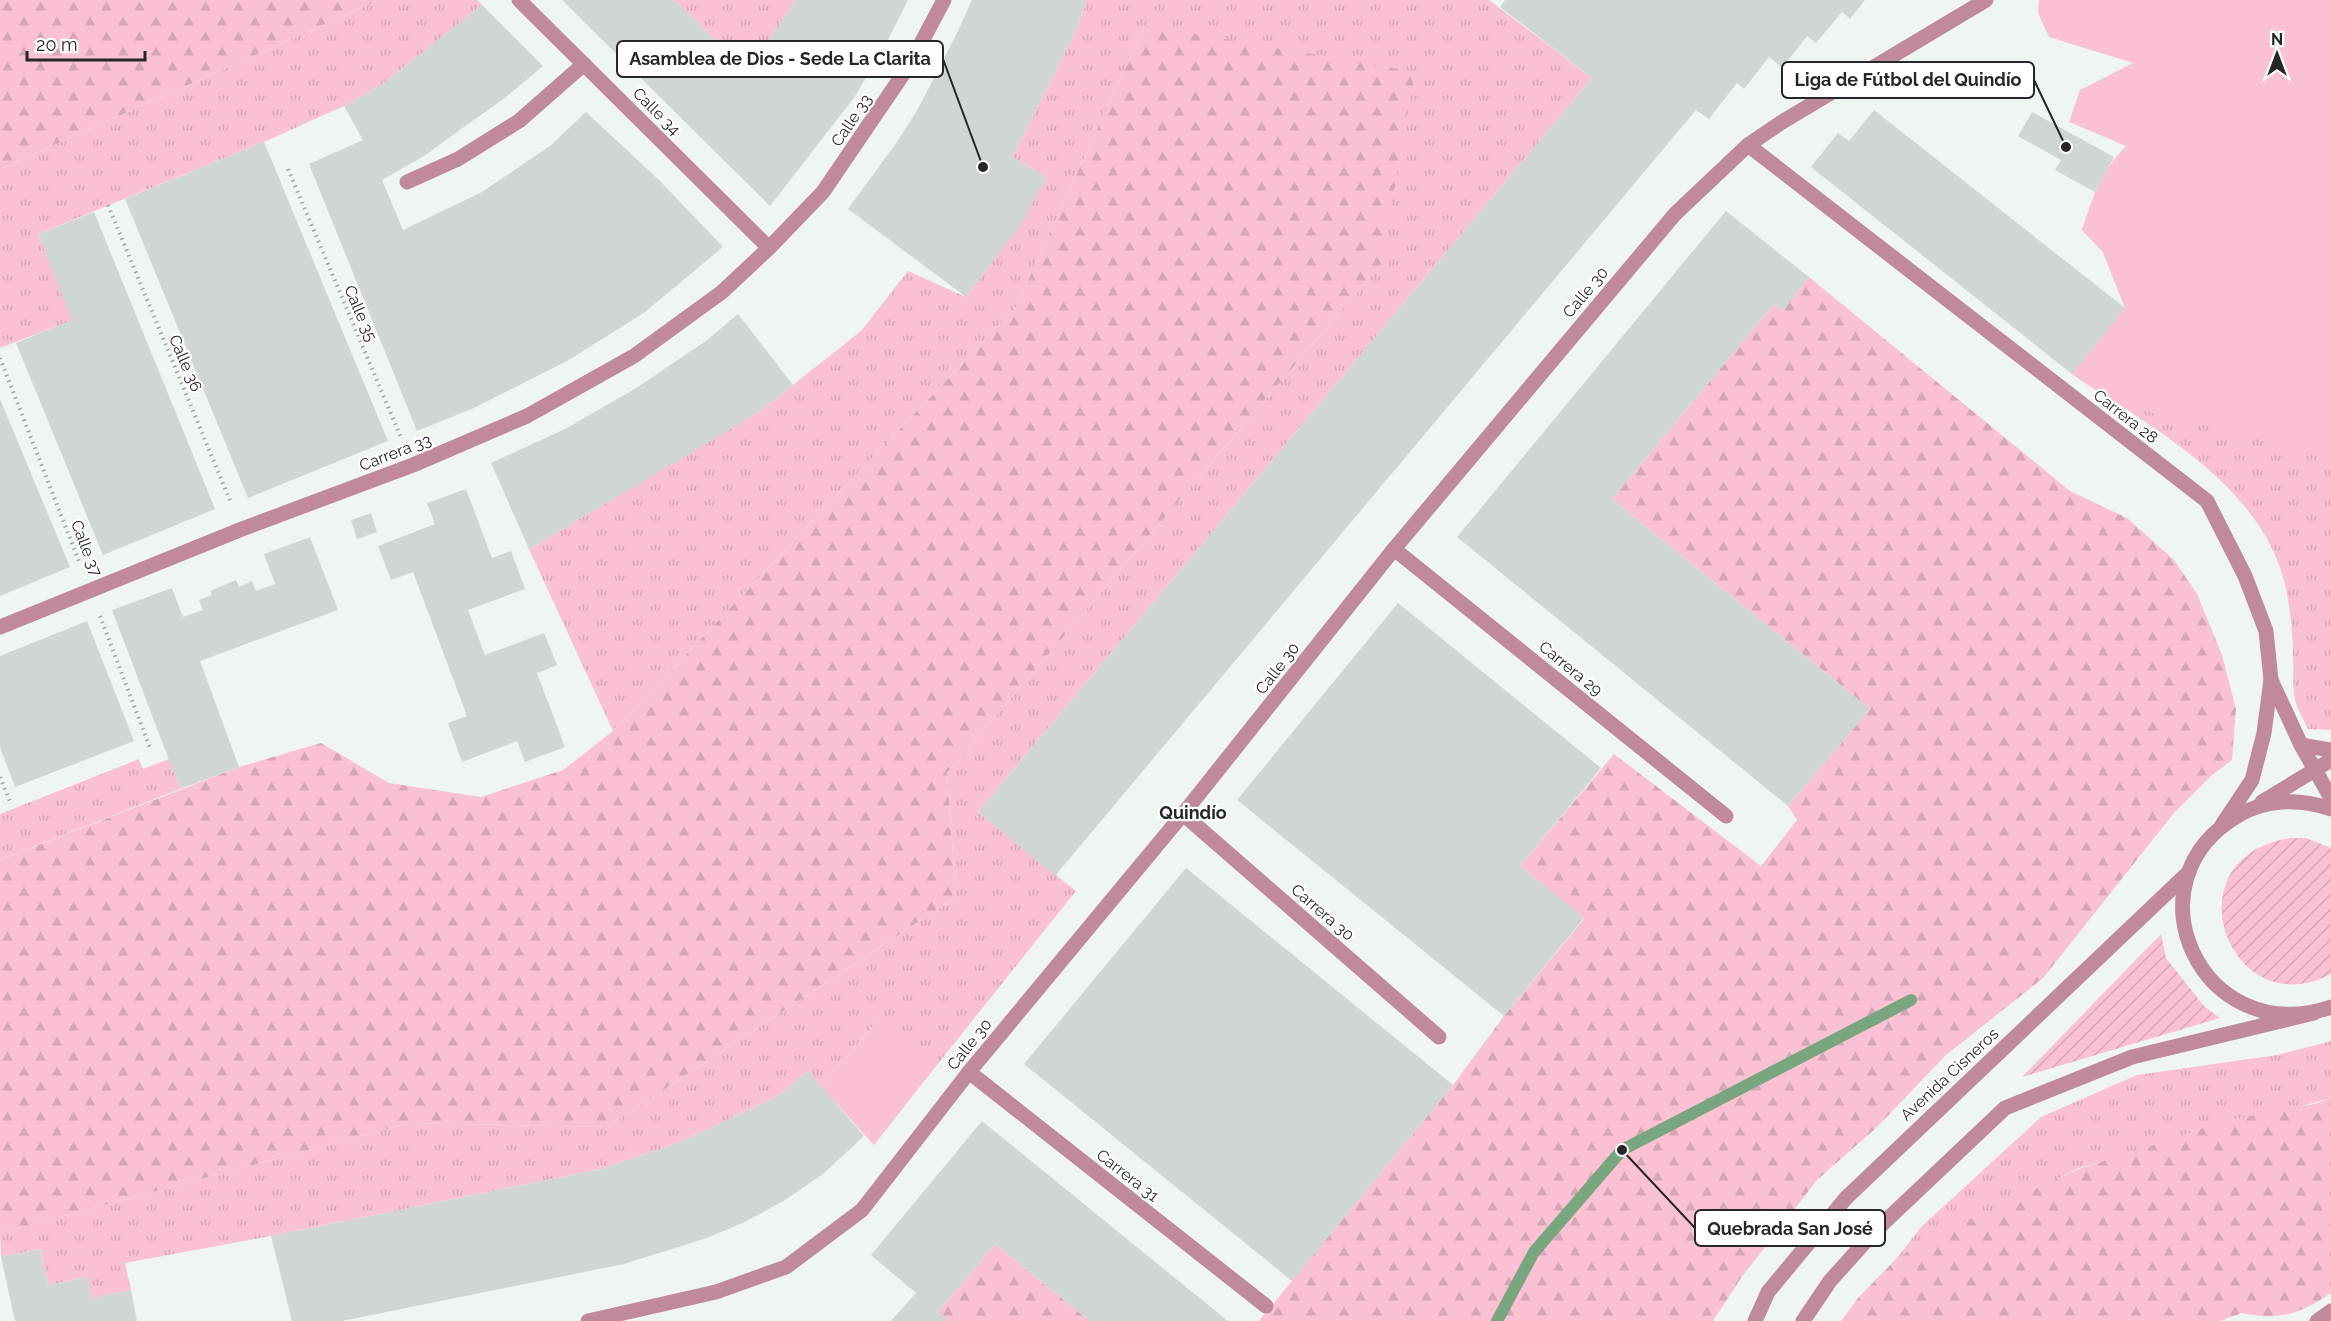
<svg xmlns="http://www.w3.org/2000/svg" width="2331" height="1321" viewBox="0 0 2331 1321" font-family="Raleway,sans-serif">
	<defs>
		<pattern id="grass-tufts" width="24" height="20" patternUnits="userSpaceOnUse" patternTransform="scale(1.5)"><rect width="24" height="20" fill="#fac1d2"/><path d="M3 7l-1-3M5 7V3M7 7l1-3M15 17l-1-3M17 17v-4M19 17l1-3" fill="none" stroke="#d6a6b4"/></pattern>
		<pattern id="forest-firs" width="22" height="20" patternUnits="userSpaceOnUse" patternTransform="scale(1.5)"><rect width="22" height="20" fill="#fac1d2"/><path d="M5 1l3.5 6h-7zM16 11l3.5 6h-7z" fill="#d6a6b4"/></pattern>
		<pattern id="garden-furrows" width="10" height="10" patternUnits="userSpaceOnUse" patternTransform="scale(1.5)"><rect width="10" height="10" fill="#fac1d2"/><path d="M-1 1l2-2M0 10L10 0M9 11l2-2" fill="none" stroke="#d6a6b4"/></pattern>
	</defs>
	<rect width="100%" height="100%" fill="#eff6f0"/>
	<g fill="url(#grass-tufts)">
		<polygon points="379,0 477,0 482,5 380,86 344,106 264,142 38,234 73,320 0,348 0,169"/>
		<polygon points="674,0 796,0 768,41 744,68"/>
		<polygon points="1087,0 1489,0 1592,78 978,812 1076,891 933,1070 877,1021 821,1087 808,1071 778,1096 746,1111 675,1144 601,1169 271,1236 125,1263 131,1290 92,1298 87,1277 48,1285 40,1249 1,1257 0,1233 409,1123 607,1127 956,897 947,773 1381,264 1145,25 1016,307 613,731 529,549 760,411 861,331 908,271 966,297 993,261 1046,177 1012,157 1075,32"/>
		<path d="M2095,192l236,32v506l-23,-1c-4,-9 -11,-20 -13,-29 -3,-13 -1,-29 -2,-42 0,-21 -2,-43 -6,-64 -19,-106 -133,-165 -215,-220l53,-66 -22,-56 -21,-22z"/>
		<polygon points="139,759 143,769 169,759 180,789 0,860 0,814"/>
		<polygon points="2331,1041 2331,1098 2079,1168 1894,1262 1921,1227 2041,1117 2137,1075 2277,1055"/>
	</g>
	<g fill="url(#forest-firs)">
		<polygon points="0,0 379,0 0,169"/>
		<polygon points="1145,25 1415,72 1381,264 947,773 956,897 607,1127 409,1123 0,1233 0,860 239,767 321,743 389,783 481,797 563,770 613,731 1016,307"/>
		<polygon points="1809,277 2070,491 2127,518 2174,560 2197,594 2222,655 2236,709 2232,760 2211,776 2174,813 2043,978 1945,1056 1876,1128 1817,1180 1741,1278 1713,1321 1259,1321 1453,1085 1504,1016 1584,919 1520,866 1614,754 1761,866 1797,820 1788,806 1870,709 1612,499 1774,304 1783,311"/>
		<path d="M2331,1098v195c-31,21 -52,28 -89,20l-22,8h-379l17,-23 40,-41 66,-35 115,-53 63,-20 82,-28 90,-17z"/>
		<polygon points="995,1244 1090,1321 948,1321 938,1312"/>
	</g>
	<g fill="#fac1d2">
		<path d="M2039,0h292v455l-215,-51 -44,-30 53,-66 -22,-56 -21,-22c10,-31 20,-61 44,-84l-57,-24 11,-32 53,-27 -84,-26 -11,-24z"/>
		<polygon points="878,1020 933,1070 874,1145 821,1087"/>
	</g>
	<g fill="url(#garden-furrows)">
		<path d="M2292,838h14l25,10v126c-103,54 -165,-119 -39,-136z"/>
		<polygon points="2161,934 2166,958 2204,1006 2220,1018 2022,1077"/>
	</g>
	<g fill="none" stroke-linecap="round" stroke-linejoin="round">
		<polyline stroke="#79a681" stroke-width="12" points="1497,1321 1534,1252 1622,1150 1911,1000"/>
	</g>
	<g fill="#d0d7d1">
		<polygon points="562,0 674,0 744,68 768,41 796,0 908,0 878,59 853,99 770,206"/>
		<polygon points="972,0 1087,0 1075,32 1012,157 1046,177 1023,221 966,297 848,209 897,142 919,107 958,31"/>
		<polygon points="1505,0 1865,0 1850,19 1842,12 1816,43 1807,36 1782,68 1769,57 1744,89 1737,83 1709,119 1696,110 1055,876 978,812 1592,78 1500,7"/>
		<polygon points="482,5 543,66 506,97 464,127 424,156 382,180 403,230 480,193 513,171 551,145 586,112 659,180 723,247 645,312 604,338 565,362 474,408 417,431 309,164 363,140 344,106 380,86"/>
		<polygon points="1874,110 2125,308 2072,374 1811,167 1838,133 1849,141"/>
		<polygon points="2032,112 2114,157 2095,192 2055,170 2061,160 2018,136"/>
		<polygon points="264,142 388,441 248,498 125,199"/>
		<polygon points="1726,211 1809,277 1783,311 1774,304 1612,499 1870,709 1788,806 1457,537"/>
		<polygon points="94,212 215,509 103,555 16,343 72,320 38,234"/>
		<polygon points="738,314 793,385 760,411 721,435 529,549 491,463 565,429 638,387 707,340"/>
		<polygon points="0,399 70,567 0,596"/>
		<polygon points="466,489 492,558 511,551 525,589 468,610 485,655 544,633 557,665 537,673 565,747 525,762 517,741 462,762 448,723 467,716 413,572 391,580 378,546 435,524 427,503"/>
		<polygon points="371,513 377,532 357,539 351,520"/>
		<polygon points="310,537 338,610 200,661 239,767 180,789 112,610 172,588 183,617 203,610 199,600 212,595 210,591 236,580 239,587 252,581 256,591 275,584 264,554"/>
		<polygon points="1398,603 1601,768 1520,866 1584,918 1504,1016 1237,800"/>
		<polygon points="87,621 134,741 15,787 0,747 0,656"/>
		<polygon points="1186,868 1453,1085 1292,1281 1024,1064"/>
		<polygon points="808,1071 864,1136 823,1174 785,1200 745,1222 707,1238 624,1264 342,1321 292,1321 271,1236 601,1169 675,1144 746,1111 778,1096"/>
		<polygon points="982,1121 1181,1283 1228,1321 1090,1321 995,1244 938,1312 948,1321 891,1321 916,1293 871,1255"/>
		<polygon points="40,1249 48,1285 87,1277 92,1298 131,1290 137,1321 15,1321 1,1257"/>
	</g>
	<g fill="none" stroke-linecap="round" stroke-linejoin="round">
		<g stroke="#a1a7a2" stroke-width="4" stroke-dasharray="1.5 4.5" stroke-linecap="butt">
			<polyline points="288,169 402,440"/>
			<polyline points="108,205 231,503"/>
			<polyline points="0,358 80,564"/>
			<polyline points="100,616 150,748"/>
			<polyline points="0,777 11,804"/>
		</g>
		<polyline stroke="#c18a9b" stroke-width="15" points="407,182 458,159 519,121 584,64"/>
		<g stroke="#c18a9b" stroke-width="15">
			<polyline points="519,0 769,248"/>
			<polyline points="1748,145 2207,501 2245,576 2266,631 2271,680 2264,733 2252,780 2222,825"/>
			<polyline points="1394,549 1726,816"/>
			<polyline points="0,627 242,529 413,465 527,416 634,356 722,292 769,248 823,192 910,64 944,0"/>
			<polyline points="2271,680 2301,745 2331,798"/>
			<polyline points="2301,745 2331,750"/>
			<polyline points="2262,802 2331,760"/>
			<path d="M2331,809c-31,-11 -64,-10 -92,6 -116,67 -37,236 92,192"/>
			<polyline points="1183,814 1439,1037"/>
			<polyline points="969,1072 1266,1306"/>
			<polyline points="588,1321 716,1292 786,1267 862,1210 969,1072 1183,814 1394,549 1675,214 1748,145 1782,122 1986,0"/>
			<polyline points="1755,1321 1768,1292 1846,1198 2189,872"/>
			<polyline points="1803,1321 1830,1281 1875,1231 2005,1108 2132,1057 2314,1013"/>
			<polyline points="2317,1321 2331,1311"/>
		</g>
	</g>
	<g text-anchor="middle" stroke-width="4.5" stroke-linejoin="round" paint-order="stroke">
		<g font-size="16" fill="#242725" stroke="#fff">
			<text transform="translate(657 111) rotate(45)" y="6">Calle 34</text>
			<text transform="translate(851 120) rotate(-56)" y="6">Calle 33</text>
			<text transform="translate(1585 292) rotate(-50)" y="6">Calle 30</text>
			<text transform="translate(361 313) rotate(67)" y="6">Calle 35</text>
			<text transform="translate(186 363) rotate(67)" y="6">Calle 36</text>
			<text transform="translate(2126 416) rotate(38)" y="6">Carrera 28</text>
			<text transform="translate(395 452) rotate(-21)" y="6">Carrera 33</text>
			<text transform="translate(87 548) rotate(69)" y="6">Calle 37</text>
			<text transform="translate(1277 668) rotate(-52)" y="6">Calle 30</text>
			<text transform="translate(1571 668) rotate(39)" y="6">Carrera 29</text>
			<text transform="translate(1323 912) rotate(41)" y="6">Carrera 30</text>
			<text transform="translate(969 1044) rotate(-51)" y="6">Calle 30</text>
			<text transform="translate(1949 1074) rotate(-43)" y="6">Avenida Cisneros</text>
			<text transform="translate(1128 1175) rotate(38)" y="6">Carrera 31</text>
		</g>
		<g font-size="18" font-weight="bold" fill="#242725" stroke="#fff">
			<text x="1193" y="819">Quindío</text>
		</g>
	</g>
	<path fill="none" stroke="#242725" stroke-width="2" d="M983 167L943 59M2066 147L2034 80M1622 1150L1695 1228"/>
	<g fill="#242725" stroke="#fff" stroke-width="2">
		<circle cx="983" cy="167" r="6"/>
		<circle cx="2066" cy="147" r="6"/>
		<circle cx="1622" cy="1150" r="6"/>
	</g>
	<g fill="#fff" stroke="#242725" stroke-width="2">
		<rect x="617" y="41" width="326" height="36" rx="6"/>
		<rect x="1782" y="62" width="252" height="36" rx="6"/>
		<rect x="1695" y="1210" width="190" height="36" rx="6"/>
	</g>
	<g font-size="18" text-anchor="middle" font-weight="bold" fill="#242725">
		<text x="780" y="65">Asamblea de Dios - Sede La Clarita</text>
		<text x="1908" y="86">Liga de Fútbol del Quindío</text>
		<text x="1790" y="1235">Quebrada San José</text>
	</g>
	<g transform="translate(2277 54)" stroke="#ffffff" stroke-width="4.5" paint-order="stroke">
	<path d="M0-4.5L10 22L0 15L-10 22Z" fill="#242725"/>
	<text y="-9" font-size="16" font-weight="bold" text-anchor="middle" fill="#242725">N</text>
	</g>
	<path d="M27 51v9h118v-9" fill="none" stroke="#242725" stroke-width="3"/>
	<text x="36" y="51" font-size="18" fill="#242725" stroke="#ffffff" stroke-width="4.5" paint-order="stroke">20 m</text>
</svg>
